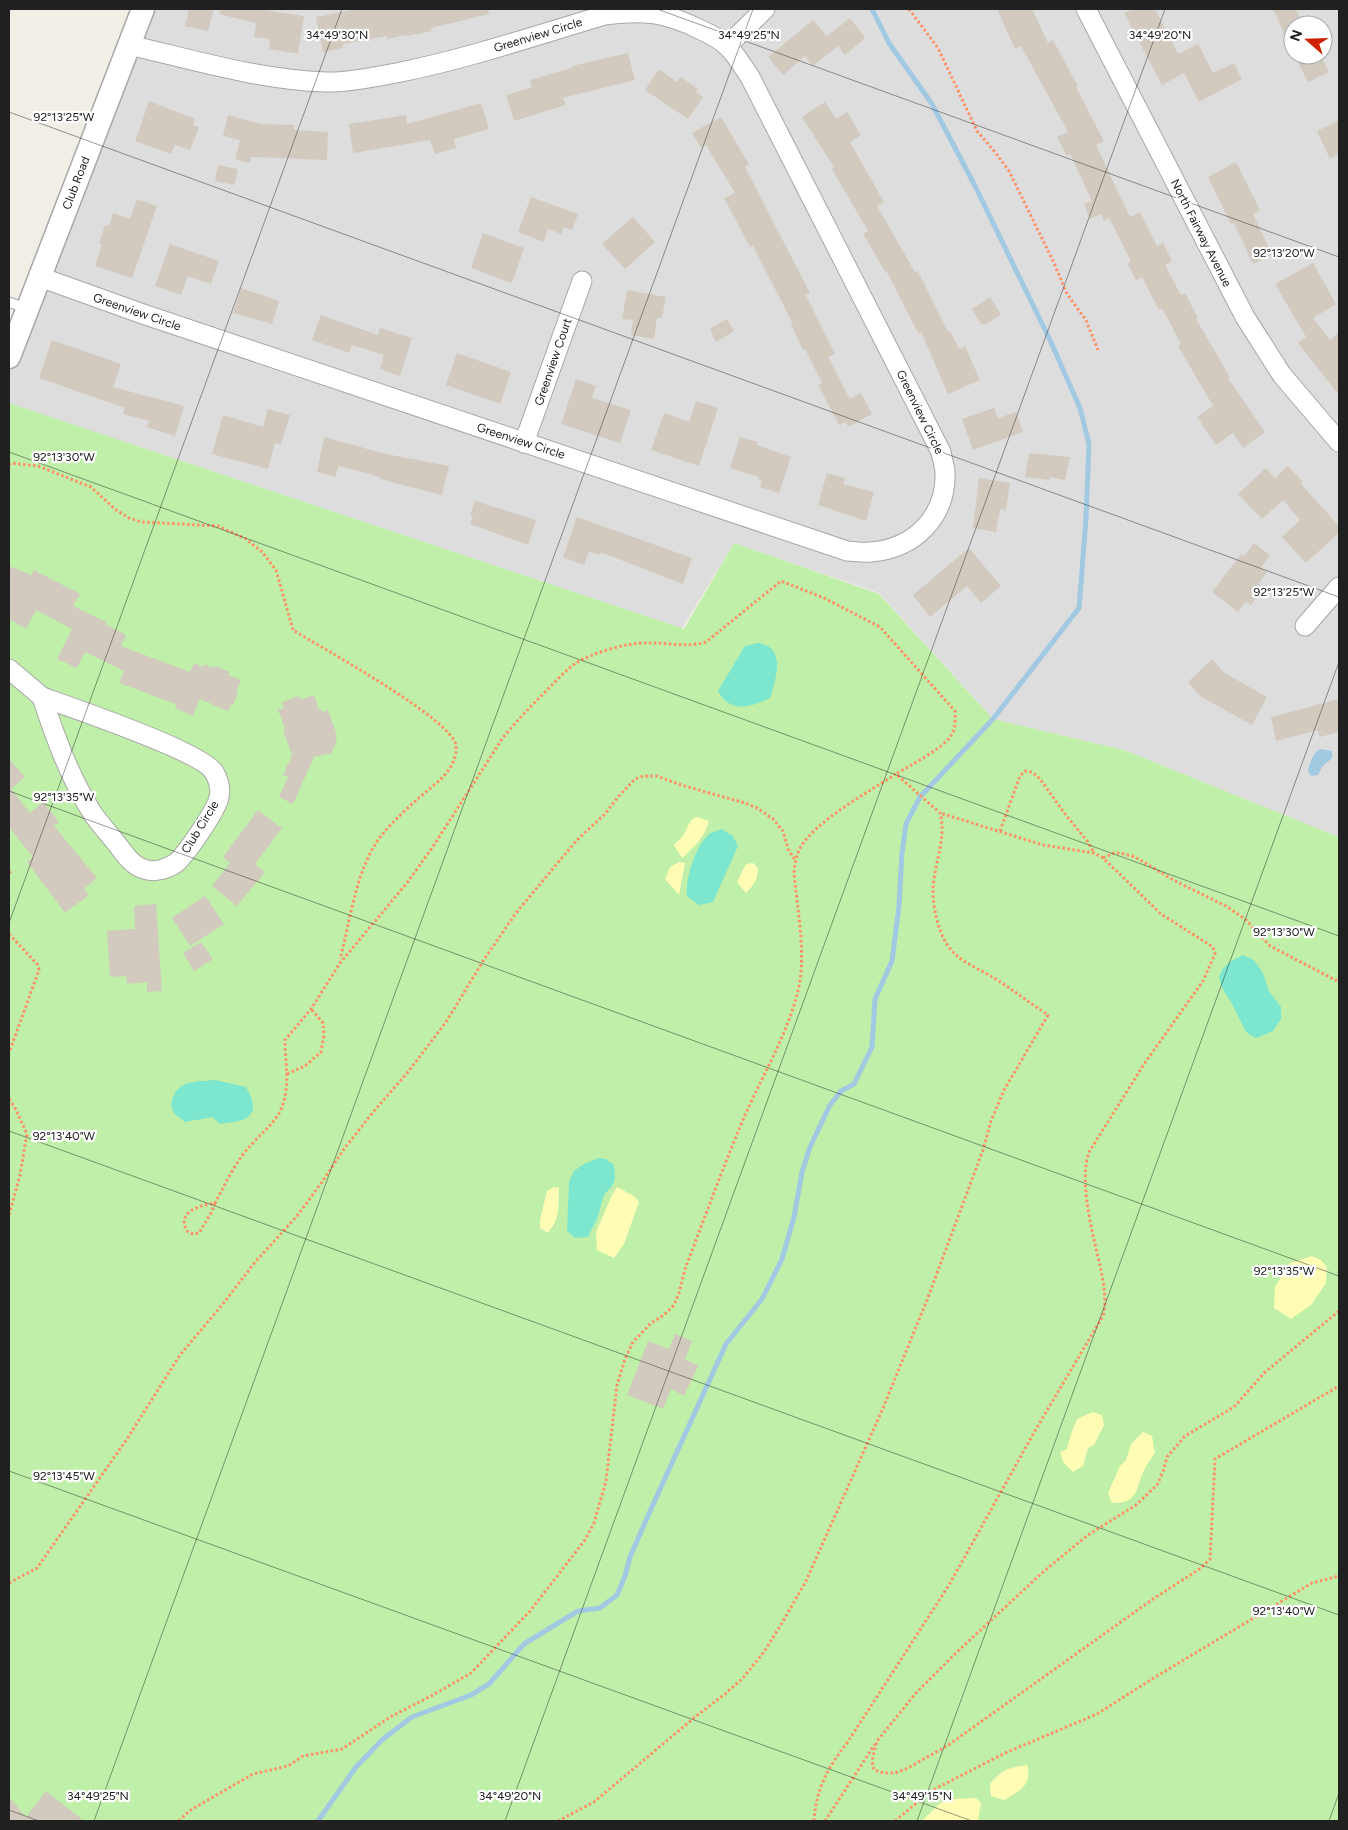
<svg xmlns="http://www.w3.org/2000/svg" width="1348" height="1830" viewBox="0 0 1348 1830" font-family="Figtree,sans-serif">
	<rect width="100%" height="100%" fill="#f1efe5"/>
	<path fill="#dedddd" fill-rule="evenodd" d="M143,9h1196v828l-215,-87 -131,-31 -114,-126 -145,-50 -62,102 -663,-242v-46zM1293,25h30v30h-30z"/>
	<polygon fill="#bfefa8" points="9,403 684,629 734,543 879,594 993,719 1124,750 1339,837 1339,1821 9,1821"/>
	<g fill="#fffcb6">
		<path d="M697,817l12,4c-4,16 -15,26 -27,37l-8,-13 9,-9 8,-16z"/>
		<polygon points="679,862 685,863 679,895 665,879 670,867"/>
		<path d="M753,863l5,5c0,11 -4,17 -12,25l-9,-11 9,-18z"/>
		<path d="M554,1187l5,1c-1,19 2,29 -11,45l-8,-5v-8l7,-29z"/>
		<polygon points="617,1187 634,1196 639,1202 624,1244 614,1258 597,1250 596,1232 612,1195"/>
		<polygon points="1312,1256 1321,1260 1327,1267 1326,1283 1311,1305 1291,1319 1274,1308 1275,1287 1290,1263"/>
		<polygon points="1093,1412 1102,1415 1104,1425 1094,1445 1088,1448 1083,1466 1073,1472 1063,1462 1060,1452 1067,1449 1071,1434 1077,1419"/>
		<path d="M1143,1432l9,4 3,17c-4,6 -8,11 -11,17 -9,20 -5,33 -32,33l-4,-10 12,-27 6,-6 5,-16z"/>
		<path d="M1027,1765c6,19 -8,27 -23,35l-13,-4 -1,-12c13,-15 17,-16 37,-19z"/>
		<polygon points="976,1798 981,1803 978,1821 924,1821 923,1820 940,1803 954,1799"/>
	</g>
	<g fill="#7de6cf">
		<path d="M758,643c29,4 18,36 12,55 -13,6 -32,14 -44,3 -3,-2 -6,-7 -8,-10l27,-45z"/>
		<path d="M722,829l11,7 5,10 -25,56 -14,3 -12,-9c-2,-16 9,-54 24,-63 3,-2 8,-3 11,-4z"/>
		<polygon points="1243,955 1254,960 1263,973 1269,991 1281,1007 1281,1019 1273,1031 1256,1038 1246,1032 1231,1002 1222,988 1219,977 1223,969 1229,962"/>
		<path d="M215,1080l31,7c17,30 1,34 -26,37l-8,-7 -27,5 -10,-8 -4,-7c3,-27 21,-25 44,-27z"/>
		<polygon points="598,1158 606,1159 614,1165 615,1179 612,1186 604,1195 597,1219 588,1237 575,1238 567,1231 569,1182 574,1171 584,1164"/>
	</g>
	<path fill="#a2c9e2" d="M1320,749l12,2v7l-10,9 -4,8 -7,1 -3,-5c1,-7 6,-19 12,-22z"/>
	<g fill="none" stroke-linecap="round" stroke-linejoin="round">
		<polyline stroke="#a2c9e2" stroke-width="5" points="318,1821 356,1767 383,1739 412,1717 471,1695 489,1684 524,1644 578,1611 600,1608 617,1595 625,1576 630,1557 651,1509 726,1344 762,1299 782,1259 794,1217 802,1172 810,1147 830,1105 841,1091 854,1084 872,1047 875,999 892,961 899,906 902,853 906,824 920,797 993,719 1079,608 1086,518 1089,444 1080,408 1050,340 975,186 932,104 889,43 872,9"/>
	</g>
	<g fill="#d2cabe">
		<polygon points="189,9 214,9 208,31 185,26"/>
		<polygon points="220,9 259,9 304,16 298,54 269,49 270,39 254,37 256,23 219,14"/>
		<polygon points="357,9 488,9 489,14 431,28 432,31 407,36 406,35 387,39 386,36 343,44 343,48 323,52 316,17"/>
		<polygon points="997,9 1032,9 1048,43 1053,40 1078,86 1076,87 1104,141 1096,145 1130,217 1140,212 1157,246 1163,243 1172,261 1165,265 1181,295 1185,293 1198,318 1196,319 1230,377 1228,378 1265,432 1243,448 1233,433 1216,445 1197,417 1213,406 1178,346 1181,344 1162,308 1159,310 1142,277 1136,280 1127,263 1131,261 1109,218 1104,221 1101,214 1090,219 1084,204 1092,201 1070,154 1067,156 1057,137 1068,132 1021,46 1015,49"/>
		<polygon points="1134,9 1155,9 1178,54 1198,44 1213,73 1234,63 1242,79 1199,102 1184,73 1162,85 1124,13"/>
		<polygon points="1273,9 1296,9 1303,25 1293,25 1293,52"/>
		<polygon points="850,18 865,38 845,55 838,46 813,66 805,56 783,75 768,57 813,20 827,36"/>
		<polygon points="628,53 635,80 563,98 566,105 514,121 506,95 532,87 530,80 572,68 572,66"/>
		<polygon points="1294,55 1320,55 1329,72 1308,82"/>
		<polygon points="659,69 677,82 681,77 698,89 696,92 703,97 688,119 645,90"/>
		<polygon points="149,101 195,119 193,125 199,127 190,150 175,145 171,154 135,141"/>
		<polygon points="825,102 836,119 847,112 861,135 850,142 884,202 877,206 915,272 918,271 948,332 950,331 959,349 965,346 980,380 948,394 921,332 918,333 887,272 886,273 863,234 868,231 832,169 834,167 802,117"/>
		<polygon points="481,103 489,129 454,139 456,148 435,154 430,140 353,153 349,124 406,115 407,124"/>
		<polygon points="228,115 262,124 294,125 294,130 328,132 327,160 251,157 250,163 235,159 240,140 223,136"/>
		<polygon points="721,117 749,164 745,167 810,293 806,295 835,354 828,357 850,399 861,393 872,414 848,427 846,422 839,425 818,385 822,383 805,349 803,350 791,324 793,324 753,246 750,247 724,198 735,193 706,145 701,148 692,133"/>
		<polygon points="1339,120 1339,154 1330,159 1317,131"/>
		<polygon points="1236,162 1260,210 1253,214 1272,255 1253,264 1234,223 1231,224 1208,177"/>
		<polygon points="218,165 238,169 234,185 215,181"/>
		<polygon points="531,197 578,214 572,230 564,227 561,234 548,229 544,242 518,232"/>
		<polygon points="137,199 157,206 132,278 95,266 102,245 99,244 105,225 109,226 113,213 130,219"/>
		<polygon points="633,217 655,242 625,269 602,244"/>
		<polygon points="483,233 524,248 512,283 471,268"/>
		<polygon points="170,244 219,261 211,284 188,276 181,295 155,286"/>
		<polygon points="1313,263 1336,304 1313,318 1330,340 1339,332 1339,395 1298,343 1306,337 1275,284"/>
		<polygon points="241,288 279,301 272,324 233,313"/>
		<polygon points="627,290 666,297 662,318 657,318 654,339 631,335 633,320 622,319"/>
		<polygon points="990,297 1001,315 986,324 981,324 972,309"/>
		<polygon points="321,315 378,335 380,328 412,338 400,376 380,369 384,355 352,345 349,353 312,340"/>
		<polygon points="727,319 734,331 716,342 710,329"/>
		<polygon points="52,340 121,364 113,387 184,406 175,436 147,427 149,421 123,414 125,408 39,378"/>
		<polygon points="457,353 511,372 500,404 446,385"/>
		<polygon points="576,379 596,386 592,398 631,410 620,443 561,424"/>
		<polygon points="696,401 718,408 699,466 651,450 664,413 689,422"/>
		<polygon points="994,408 998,418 1016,412 1023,432 973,450 962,419"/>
		<polygon points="268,409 290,415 281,444 275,443 268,469 212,454 223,415 263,427"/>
		<polygon points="324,437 386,454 449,466 442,495 380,479 380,477 339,466 335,477 317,472"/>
		<polygon points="740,437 758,442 757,445 791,457 779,493 760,487 762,480 759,479 759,477 730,468"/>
		<polygon points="1029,453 1070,457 1065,480 1050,477 1049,480 1025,477"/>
		<polygon points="1288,466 1303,482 1301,484 1339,526 1339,533 1306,563 1282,537 1300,520 1283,500 1262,519 1238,494 1266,468 1275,478"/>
		<polygon points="827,473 845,478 843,484 874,492 866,521 818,505"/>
		<polygon points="979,478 1010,483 1006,510 1000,509 996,532 973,528"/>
		<polygon points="475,501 536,520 528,545 470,524 473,516 470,515"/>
		<polygon points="577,517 692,558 683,584 600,552 599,555 589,551 584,565 563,557"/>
		<polygon points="1254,543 1270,555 1261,568 1267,572 1258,584 1261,585 1257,590 1260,592 1251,605 1246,601 1238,612 1212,592 1241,554 1244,556"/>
		<polygon points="969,548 1001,586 981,603 967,586 930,617 913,595"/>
		<polygon points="9,566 31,575 34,570 80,594 73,606 106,622 105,624 126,635 121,646 190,672 194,663 203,667 204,664 212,668 212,666 216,668 216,666 230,672 228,675 241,680 236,692 238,693 233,705 231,704 228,711 200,699 193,716 175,708 176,704 119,683 124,671 85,652 77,668 57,659 72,629 36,610 26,629 9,619"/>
		<polygon points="1212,659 1223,672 1267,697 1252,725 1200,696 1188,682"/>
		<polygon points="314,695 319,710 322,709 323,712 328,710 337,735 335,736 337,741 331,753 314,757 293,804 279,797 288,777 283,775 292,755 283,730 285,729 278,710 284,708 282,702 299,696 300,700"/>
		<polygon points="1339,699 1339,732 1320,737 1318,730 1276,741 1271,717"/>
		<polygon points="9,759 25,777 11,789 30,813 43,802 59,822 54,826 97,878 84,889 89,895 65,913 27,862 33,857 9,827"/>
		<polygon points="258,810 282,828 255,864 265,872 237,906 212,886 230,863 223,857"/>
		<polygon points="205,896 224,924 190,946 172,918"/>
		<polygon points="156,904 162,991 147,992 147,982 127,984 126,976 110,977 107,931 135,929 134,906"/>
		<polygon points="201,942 213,959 194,971 183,953"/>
		<polygon points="675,1334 692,1341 685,1359 698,1366 684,1396 671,1389 663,1409 627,1395 648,1341 669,1349"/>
		<polygon points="46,1791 84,1821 9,1821 9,1797 26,1817"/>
	</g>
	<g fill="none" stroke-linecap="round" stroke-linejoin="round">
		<g stroke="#a7a7a7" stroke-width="11">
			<polyline id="service" points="9,302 27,309"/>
		</g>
		<g stroke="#a7a7a7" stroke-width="21">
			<g id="minor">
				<polyline points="1086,9 1245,317 1282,375 1339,442"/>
				<polyline points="727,46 765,9"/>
				<path d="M40,277l100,36 707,238c7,0 15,2 23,1 45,-3 77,-36 75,-81 -1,-7 -3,-13 -4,-19l-191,-375c-7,-10 -14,-23 -23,-31 -7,-7 -17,-12 -26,-16 -35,-18 -58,-20 -96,-15 -68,20 -135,43 -204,57 -22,4 -53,11 -75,10 -66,-2 -132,-22 -197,-37"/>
				<polyline points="524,443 582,281"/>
				<polyline points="1305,626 1339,587"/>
				<polyline points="9,669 42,697"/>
				<path d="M42,697c28,10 160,55 172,75 4,7 7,17 5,25 -2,13 -33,57 -43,66 -9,6 -22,10 -32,6 -12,-3 -20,-16 -27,-25 -8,-10 -17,-20 -24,-30 -23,-36 -38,-77 -51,-117z"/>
			</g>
		</g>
		<g stroke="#a7a7a7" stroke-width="25">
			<polyline id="tertiary" points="9,357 143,9"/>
		</g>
		<g stroke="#ff9169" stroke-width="3" stroke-dasharray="2.5 2.5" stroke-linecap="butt">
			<polyline points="909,9 938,48 977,131 995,152 1009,171 1054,263 1067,294 1086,320 1098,350"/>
			<path d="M9,465l2,-2 27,3 53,21 25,23 13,8 13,4 76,4 28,13 16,13 14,18 17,60c27,17 161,90 163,116 1,24 -20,37 -36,51 -12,10 -24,22 -35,34 -29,33 -34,88 -45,128"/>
			<polyline points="1000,831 1020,776 1025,771 1032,772 1040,779 1065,814 1088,842 1094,853"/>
			<polyline points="1103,858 1114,853 1120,853 1135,857 1177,882 1226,906 1245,919 1270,946 1339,982"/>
			<polyline points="9,873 11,871"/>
			<polyline points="9,934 37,964 39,970 9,1053"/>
			<polyline points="287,1074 305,1066 321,1052 324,1035 323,1023 311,1009"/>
			<polyline points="9,1099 15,1108 27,1134 20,1175 9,1215"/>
			<path d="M215,1203l-4,10 -12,20 -6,1 -6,-3c-11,-19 13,-26 28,-28 11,-20 21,-43 37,-59 16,-18 31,-26 34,-54 2,-16 -1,-33 -1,-50l26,-31 29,-46 67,-80 25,-35 70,-109c15,-19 32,-36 49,-53 8,-8 16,-17 25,-23 16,-10 50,-20 69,-20 21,-1 40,5 61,-1l75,-61 43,17 56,29 75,84c0,8 1,16 -3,23 -6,13 -43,32 -56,40"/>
			<polyline points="1339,1311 1264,1373 1234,1407 1185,1436 1167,1457 1164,1469 1157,1485 1136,1505 1088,1535 1043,1572 957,1652 916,1693 877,1741 872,1761 874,1770 884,1773 895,1773 906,1769 947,1746 1153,1599 1201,1568 1210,1559 1215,1459 1339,1386"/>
			<polyline points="9,1583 37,1568 127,1439 180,1355 222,1305 256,1261 297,1216 322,1182 344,1149 374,1111 408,1072 446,1022 485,958 516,913 576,841 605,814 617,798 635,779 643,776 657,776 681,785 745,803 757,808 773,819 783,831 788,849 795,860"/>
			<path d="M179,1821l10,-10 64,-37 35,-8 15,-10 39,-7 50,-33 39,-20 40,-23 59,-62 55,-71 9,-17 12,-42 11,-96 8,-26 8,-17 18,-19 13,-8 10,-10 5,-12 6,-24c20,-52 39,-105 61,-156 19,-43 43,-81 53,-127 7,-33 -2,-79 -5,-114 1,-8 2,-15 5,-22 15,-29 70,-58 97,-76l44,39c7,25 -6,51 -7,76 0,21 6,50 22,65 9,9 28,17 39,24 19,12 36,25 54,37l-44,75 -13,31 -8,29 -56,150 -44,108 -77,173 -24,42 -18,29 -21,26 -18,16 -30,23 -101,85 -36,19"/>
			<path d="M814,1821c2,-32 13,-52 33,-78l102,-158 87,-156 67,-113c4,-15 1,-30 -2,-46 -7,-32 -23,-87 -12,-118l55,-88 59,-83 12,-27 -2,-7 -52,-33 -58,-56 -9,-5 -51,-8 -103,-32"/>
			<polyline points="825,1821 875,1744"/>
			<polyline points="895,1821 931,1791 1005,1753 1097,1714 1152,1679 1312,1583 1339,1576"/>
		</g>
		<use href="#service" stroke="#fff" stroke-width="9"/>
		<use href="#minor" stroke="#fff" stroke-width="19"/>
		<use href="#tertiary" stroke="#fff" stroke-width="22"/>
	</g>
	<path fill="none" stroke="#202020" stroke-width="1" stroke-opacity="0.45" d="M657,9l682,248M9,112l1330,485M9,452l1330,484M9,791l1330,485M9,923l333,-914M9,1131l1330,484M9,1471l963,350M9,1810l30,11M94,1821l659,-1812M505,1821l660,-1812M917,1821l422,-1159M1329,1821l10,-28"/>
	<g text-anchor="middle" stroke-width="4.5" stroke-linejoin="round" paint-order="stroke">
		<g font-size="12" fill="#202020" stroke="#fff">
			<text transform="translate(538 35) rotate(-17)" y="4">Greenview Circle</text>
			<text transform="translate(76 183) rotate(-69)" y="4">Club Road</text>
			<text transform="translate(1201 233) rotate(63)" y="4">North Fairway Avenue</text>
			<text transform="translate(137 312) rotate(19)" y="4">Greenview Circle</text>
			<text transform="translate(553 362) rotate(-71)" y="4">Greenview Court</text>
			<text transform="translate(920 412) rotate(64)" y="4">Greenview Circle</text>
			<text transform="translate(521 441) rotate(18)" y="4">Greenview Circle</text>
			<text transform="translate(200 827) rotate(-58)" y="4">Club Circle</text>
		</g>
	</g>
	<g font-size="12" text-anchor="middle" fill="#202020" stroke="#fff" stroke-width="4.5" stroke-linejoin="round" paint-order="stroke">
		<text x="337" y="39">34°49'30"N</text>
		<text x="749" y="39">34°49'25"N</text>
		<text x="1160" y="39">34°49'20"N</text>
		<text x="64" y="121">92°13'25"W</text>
		<text x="1284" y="257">92°13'20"W</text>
		<text x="64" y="461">92°13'30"W</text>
		<text x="1284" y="596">92°13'25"W</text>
		<text x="64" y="801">92°13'35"W</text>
		<text x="1284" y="936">92°13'30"W</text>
		<text x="64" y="1140">92°13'40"W</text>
		<text x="1284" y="1275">92°13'35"W</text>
		<text x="64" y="1480">92°13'45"W</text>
		<text x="1284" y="1615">92°13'40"W</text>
		<text x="98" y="1800">34°49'25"N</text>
		<text x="510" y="1800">34°49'20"N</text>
		<text x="922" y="1800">34°49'15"N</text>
	</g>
	<rect width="1348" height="1830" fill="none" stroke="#202020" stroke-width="20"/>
	<g transform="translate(1308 40) rotate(290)"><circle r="24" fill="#ffffff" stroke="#a6a6a6"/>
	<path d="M0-4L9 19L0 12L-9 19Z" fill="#d02200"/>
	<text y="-8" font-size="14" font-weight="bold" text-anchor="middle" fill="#202020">N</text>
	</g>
</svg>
